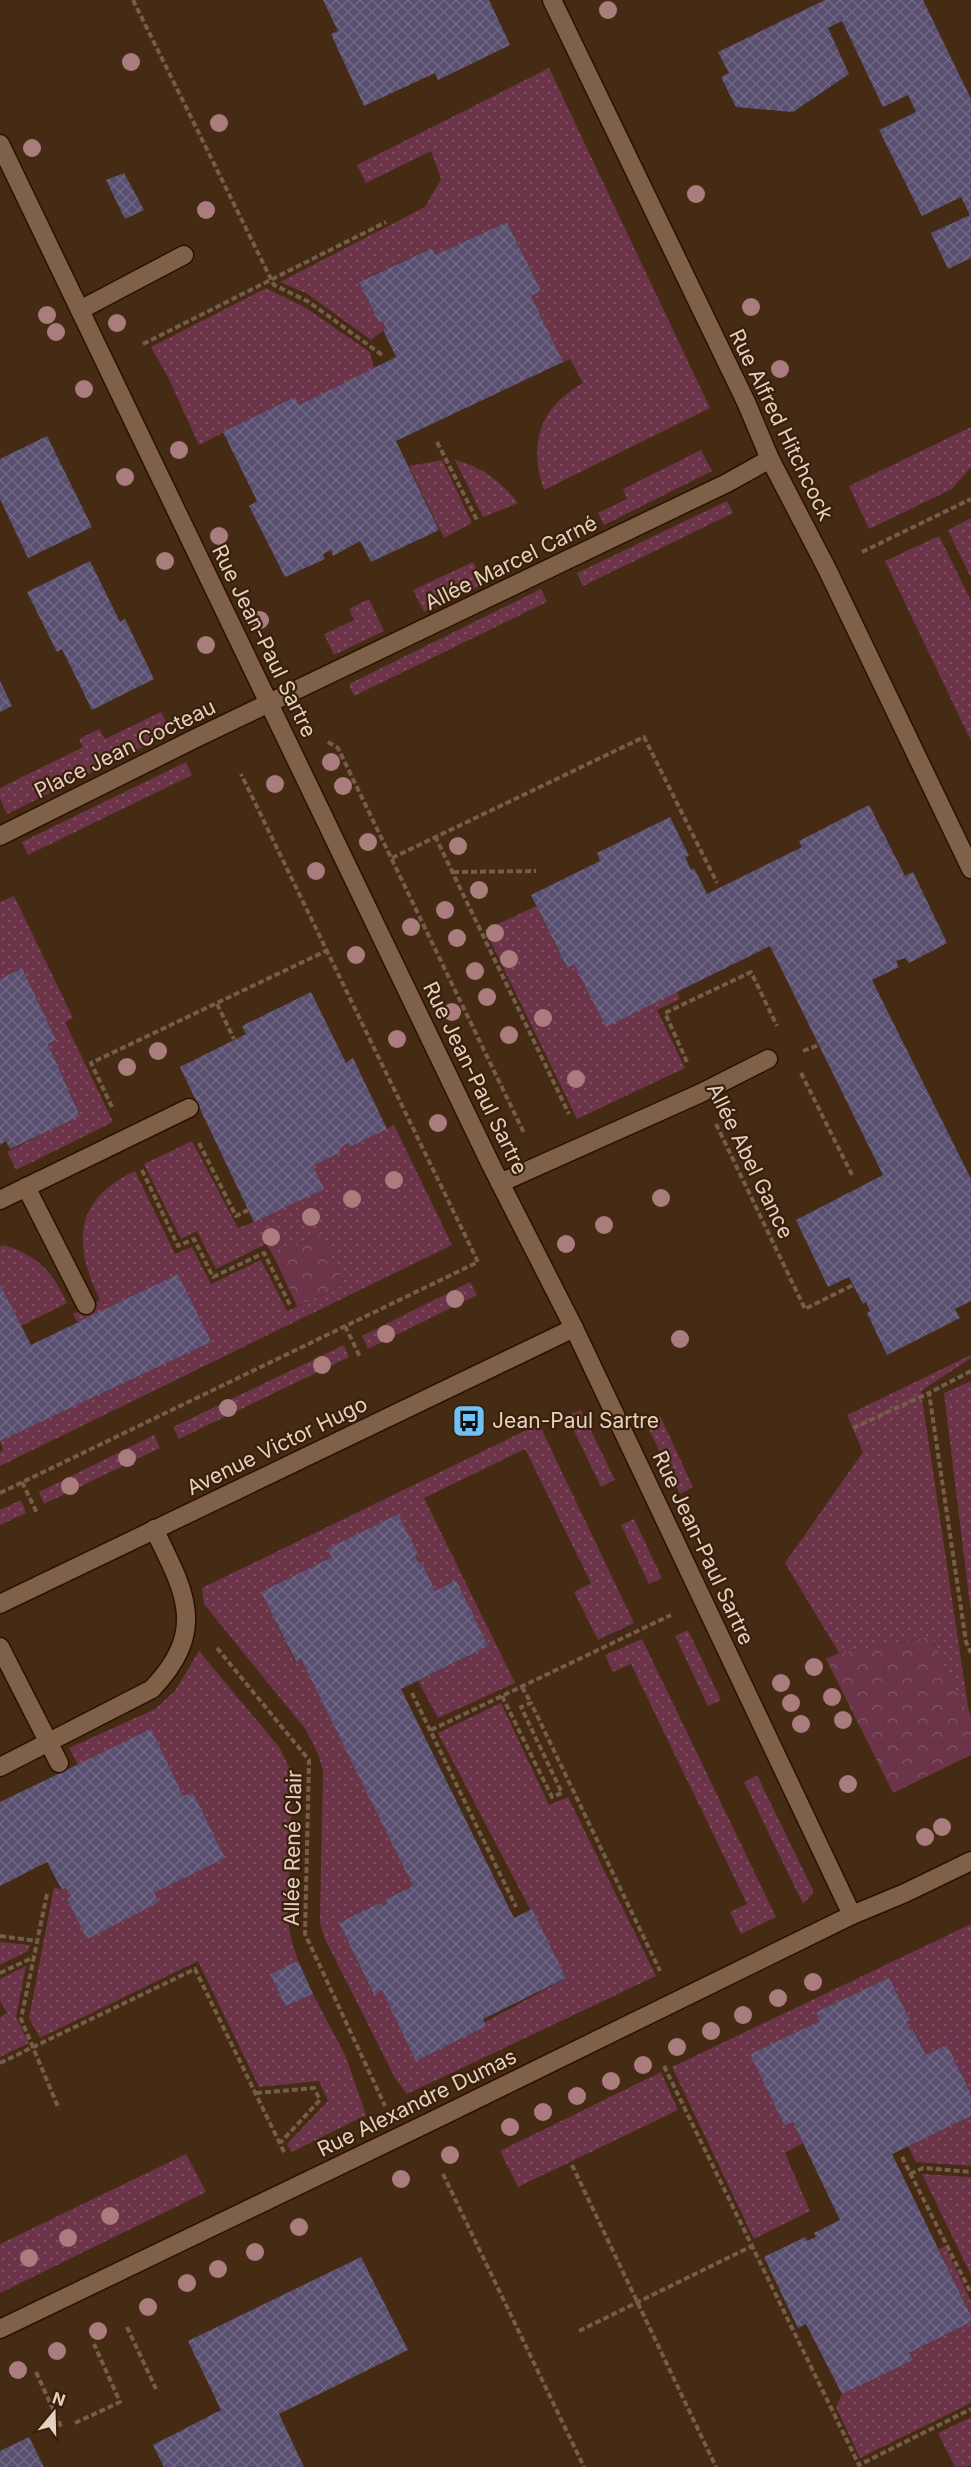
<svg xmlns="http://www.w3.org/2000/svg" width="971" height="2467" viewBox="0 0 971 2467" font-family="Inter,sans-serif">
	<defs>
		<pattern id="grass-dots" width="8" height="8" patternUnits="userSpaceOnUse" patternTransform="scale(1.5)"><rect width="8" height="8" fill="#6b3448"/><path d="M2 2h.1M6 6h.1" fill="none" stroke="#805061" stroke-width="1.8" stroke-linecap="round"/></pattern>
		<pattern id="park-crowns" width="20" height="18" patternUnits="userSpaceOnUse" patternTransform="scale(1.5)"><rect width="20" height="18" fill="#6b3448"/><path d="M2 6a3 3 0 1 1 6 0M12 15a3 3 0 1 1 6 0" fill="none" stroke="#805061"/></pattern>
		<pattern id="building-cross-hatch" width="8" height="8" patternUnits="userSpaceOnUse" patternTransform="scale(1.5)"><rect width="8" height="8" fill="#594f70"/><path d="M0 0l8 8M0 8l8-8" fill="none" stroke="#716783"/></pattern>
	</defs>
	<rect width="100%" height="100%" fill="#452a14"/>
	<g fill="url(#grass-dots)">
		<path d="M549,68l161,340 -166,82c-16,-46 -4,-83 39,-107l-13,-24 -7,3 -32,-66 10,-5 -34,-69 -72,33 -4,-7 -71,33 20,40 2,-1 4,8 -15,12 -65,-47 -26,-11 145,-75 16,-28 -10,-28 -65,32 -9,-18z"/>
		<polygon points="266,288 306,308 370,352 374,368 299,405 295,397 199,445 168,377 151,347"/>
		<polygon points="971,427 971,467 952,489 869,529 849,486"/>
		<polygon points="701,450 712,471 604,525 598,513 627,499 623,489"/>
		<polygon points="442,460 472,523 444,538 409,466"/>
		<path d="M455,460c28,7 45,21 63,43l-35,14z"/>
		<polygon points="727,501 733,513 583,586 577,573"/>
		<polygon points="971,518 971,578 948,530"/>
		<polygon points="939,536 971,601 971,741 885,561"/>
		<polygon points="473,562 484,584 424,612 413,590"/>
		<polygon points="541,589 547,602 354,696 349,684"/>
		<polygon points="369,599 384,631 334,655 324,634 354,620 349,609"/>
		<polygon points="161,712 172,733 7,814 0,799 0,788 83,747 79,739 99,729 105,739"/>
		<polygon points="186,762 192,775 28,855 22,842"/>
		<polygon points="14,896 73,1018 65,1022 113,1122 16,1170 7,1152 80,1115 48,1044 56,1040 22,968 0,979 0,902"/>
		<polygon points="536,906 566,967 574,964 677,992 680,999 657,1010 685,1068 577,1119 485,930"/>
		<path d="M394,1125l58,120 -452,221v-14l3,-2 -3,-9 210,-99 -32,-68 -100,49 -5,-9 27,-14c-27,-55 -27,-100 35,-129l40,83 17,-7 19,37 50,-24 26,51 58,-27 -24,-50 -47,23 -8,-13 -50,25 -19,-38 -16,8 -37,-75 48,-23 46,87 16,-6 59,-56 28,-14 -2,-3 9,-6 3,4z"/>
		<path d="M4,1245c35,12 47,25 63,58l-46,23 -21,-42v-38z"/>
		<polygon points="470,1282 477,1295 368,1349 362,1336"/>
		<polygon points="344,1345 349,1357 179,1439 173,1427"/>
		<polygon points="971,1355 971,1358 921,1391 969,1713 967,1714 931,1637 839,1653 785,1563 863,1452 847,1415"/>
		<polygon points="971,1381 971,1613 944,1393"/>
		<polygon points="581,1410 615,1480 601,1487 567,1416"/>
		<polygon points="660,1416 693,1487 680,1494 646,1423"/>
		<polygon points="539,1424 634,1623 598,1640 574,1592 591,1583 525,1449 424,1498 515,1683 438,1718 418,1681 488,1646 456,1580 435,1591 422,1564 420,1564 398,1514 328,1549 332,1557 261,1592 295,1662 301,1659 413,1886 385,1900 387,1904 381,1907 379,1903 339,1923 373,1994 382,1990 416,2060 566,1978 438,1733 501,1703 549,1805 568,1797 656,1976 407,2094 395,2078 324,1937 320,1922 323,1770 318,1754 306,1730 204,1604 202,1588"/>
		<polygon points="154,1435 160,1448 44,1504 39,1492"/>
		<polygon points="21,1500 26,1513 0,1525 0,1510"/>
		<polygon points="634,1519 662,1578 649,1584 621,1525"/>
		<polygon points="688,1630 721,1700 708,1706 675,1636"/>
		<polygon points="642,1639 776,1917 741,1934 730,1912 747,1904 631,1664 613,1672 605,1655"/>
		<polygon points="199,1651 279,1747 290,1769 292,1789 288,1916 290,1935 298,1961 270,1974 285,2006 313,1994 346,2057 366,2115 292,2152 287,2144 328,2101 319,2081 259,2087 198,1961 40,2038 29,2018 54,1887 62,1890 66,1888 71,1896 67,1899 87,1938 158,1902 154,1893 225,1858 193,1793 183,1796 78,1765 69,1748 155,1709 175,1691"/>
		<polygon points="757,1775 813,1890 813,1893 803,1904 744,1782"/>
		<polygon points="971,1924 971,2094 947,2045 926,2055 914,2029 910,2030 906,2022 910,2020 889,1978 816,2012 820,2021 750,2054 786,2126 793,2122 803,2143 785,2153 810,2211 754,2239 672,2067"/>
		<polygon points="0,1942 30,1945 28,1951 0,1965"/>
		<polygon points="26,1966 16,2017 29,2043 0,2057 0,2017 7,2013 0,2001 0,1979"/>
		<polygon points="661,2072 678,2110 518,2187 500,2151"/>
		<polygon points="971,2116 971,2166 916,2162 908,2146"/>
		<polygon points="186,2154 206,2192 0,2293 0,2244"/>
		<polygon points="922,2174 971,2177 971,2275"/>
		<polygon points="945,2246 971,2301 971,2316 939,2249"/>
		<polygon points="971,2322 971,2403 860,2458 836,2407 842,2394 912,2360 909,2353"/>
		<polygon points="971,2417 971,2466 955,2467 938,2433"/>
	</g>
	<g fill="url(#park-crowns)">
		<polygon points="321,1234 345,1284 297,1306 274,1257"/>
		<polygon points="931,1637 967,1714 971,1713 971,1755 893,1793 826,1659 839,1653"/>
	</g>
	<g fill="url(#building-cross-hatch)">
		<polygon points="323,0 489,0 510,45 438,80 435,73 364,106 331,34 338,31"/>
		<polygon points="825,0 923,0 971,99 971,258 948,269 931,233 970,215 961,197 922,216 879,130 916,112 908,95 883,107 842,21 828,28 849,74 793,112 736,107 721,77 729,73 718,52"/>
		<polygon points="124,173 144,210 125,219 106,180"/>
		<polygon points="507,222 541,291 531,296 563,362 396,441 439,530 371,562 360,541 333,556 331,550 323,554 325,559 285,577 249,506 257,501 223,432 295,397 299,405 396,357 383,330 386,328 382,320 379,322 359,282 432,248 435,255"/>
		<polygon points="47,436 92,527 28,558 0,499 0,459"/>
		<polygon points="90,561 120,622 125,619 154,679 92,710 62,649 57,652 27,592"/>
		<polygon points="0,681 12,706 0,712"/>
		<polygon points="869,805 905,876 913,872 947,943 909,963 905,958 896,961 899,967 872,980 971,1179 971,1301 955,1309 960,1318 887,1355 867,1313 870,1311 866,1302 863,1304 849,1277 828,1287 796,1220 883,1175 770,946 606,1027 574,964 567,968 531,895 600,861 597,853 670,817 689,856 685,857 691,870 694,868 707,894 802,847 799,841"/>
		<polygon points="22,968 56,1040 48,1044 80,1116 10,1149 6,1141 0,1145 0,979"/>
		<polygon points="311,992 346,1063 353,1058 387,1129 350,1147 348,1143 339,1149 341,1152 313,1166 324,1189 254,1222 180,1067 246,1034 242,1026"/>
		<polygon points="178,1274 211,1342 0,1441 0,1284 31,1345"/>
		<polygon points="398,1514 418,1554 415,1556 420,1564 422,1563 435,1591 456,1580 488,1646 401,1689 514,1918 532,1909 566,1978 483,2019 486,2026 416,2061 382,1990 374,1995 339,1923 379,1903 381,1907 387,1904 385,1900 413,1886 301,1659 296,1662 261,1592 332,1557 327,1549"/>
		<polygon points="151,1729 183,1796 193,1793 225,1858 154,1893 159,1902 87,1939 67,1899 71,1896 66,1888 62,1890 47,1862 0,1886 0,1802"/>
		<polygon points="298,1961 313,1994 285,2006 270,1974"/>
		<polygon points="889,1978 910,2020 906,2022 910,2030 913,2029 926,2055 947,2045 971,2094 971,2116 892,2154 971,2316 971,2322 909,2353 913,2360 842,2394 806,2324 798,2328 764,2257 805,2237 807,2241 816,2237 814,2233 840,2220 793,2122 785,2126 750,2054 820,2021 816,2012"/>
		<polygon points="361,2257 408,2350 279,2414 304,2467 164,2467 153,2445 221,2410 188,2341"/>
		<polygon points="29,2437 44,2467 0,2467 0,2451"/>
	</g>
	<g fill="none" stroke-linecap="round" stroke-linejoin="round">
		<g stroke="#2b1100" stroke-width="21">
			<g id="lane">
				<polyline points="80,310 184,255"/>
				<polyline points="500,1183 701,1093 768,1059"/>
				<polyline points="26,1187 86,1305"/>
				<polyline points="0,1200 189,1108"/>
				<polyline points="0,1647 59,1763"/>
				<path d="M0,1767l152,-78c56,-59 33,-97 2,-160"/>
			</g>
		</g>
		<g stroke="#2b1100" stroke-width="21">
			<g id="street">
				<polyline points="552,0 746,402 770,459 827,569 971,869"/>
				<polyline points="0,144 491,1165 574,1328 852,1915 905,1893 971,1861"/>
				<polyline points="0,836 194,739 727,483 770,459"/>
				<polyline points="0,1604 574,1328"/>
				<polyline points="0,2329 434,2120 852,1915"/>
			</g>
		</g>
		<g stroke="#755d4a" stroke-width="4" stroke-dasharray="6 3" stroke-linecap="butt">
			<polyline points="133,0 274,285 309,302 382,355"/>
			<polyline points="143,344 386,222"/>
			<polyline points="437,442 477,520"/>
			<polyline points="862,552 971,499"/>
			<polyline points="328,742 338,748 524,1133"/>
			<polyline points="435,836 569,1114"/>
			<polyline points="392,858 644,737 717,883"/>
			<polyline points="453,872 536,871"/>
			<polyline points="217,1004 234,1039"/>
			<polyline points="803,1051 819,1045"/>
			<polyline points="687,1062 665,1013 751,972 777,1026"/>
			<polyline points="801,1073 852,1175"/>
			<polyline points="112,1107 91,1063 328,950"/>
			<polyline points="716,1124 805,1309 853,1285"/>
			<polyline points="199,1143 236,1216 248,1210"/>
			<polyline points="142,1170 178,1246 194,1239 213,1277 264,1253 290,1305"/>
			<polyline points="345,1326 360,1357"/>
			<polyline points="971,1371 929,1393 966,1642 971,1653"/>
			<polyline points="853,1428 929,1393"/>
			<polyline points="22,1482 37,1513"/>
			<polyline points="0,1493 478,1262 241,774"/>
			<polyline points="217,1648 309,1760 305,1934 385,2106"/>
			<polyline points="522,1687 531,1703"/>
			<polyline points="412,1693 516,1907"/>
			<polyline points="502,1696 552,1797 562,1793 521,1707 531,1703 660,1971"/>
			<polyline points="431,1730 671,1615"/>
			<polyline points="47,1894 21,2019 59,2109"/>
			<polyline points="0,1936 37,1941"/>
			<polyline points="0,1973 34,1957"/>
			<polyline points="0,2063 195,1969 285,2154"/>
			<polyline points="664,2066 859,2465 971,2409"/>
			<polyline points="256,2093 314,2088 320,2100 280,2143"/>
			<polyline points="902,2157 971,2293"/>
			<polyline points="572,2165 716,2467"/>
			<polyline points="443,2174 584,2467"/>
			<polyline points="910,2174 923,2168 971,2172"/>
			<polyline points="127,2327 156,2389"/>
			<polyline points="579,2331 752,2246"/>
			<polyline points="36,2372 62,2429"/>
			<polyline points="75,2423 120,2402 94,2344"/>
		</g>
		<use href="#lane" stroke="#7f6049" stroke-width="18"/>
		<use href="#street" stroke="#7f6049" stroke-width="18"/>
	</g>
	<g fill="#aa7c7e">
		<circle cx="608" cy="10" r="9"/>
		<circle cx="131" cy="62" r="9"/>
		<circle cx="219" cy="123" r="9"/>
		<circle cx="32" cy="148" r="9"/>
		<circle cx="696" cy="194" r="9"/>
		<circle cx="206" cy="210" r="9"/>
		<circle cx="751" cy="307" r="9"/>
		<circle cx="47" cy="315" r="9"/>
		<circle cx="117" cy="323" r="9"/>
		<circle cx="56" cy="332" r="9"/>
		<circle cx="780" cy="369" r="9"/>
		<circle cx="84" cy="389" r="9"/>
		<circle cx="179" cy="450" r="9"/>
		<circle cx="125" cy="477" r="9"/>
		<circle cx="219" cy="536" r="9"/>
		<circle cx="165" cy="561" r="9"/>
		<circle cx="260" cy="620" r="9"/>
		<circle cx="206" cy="645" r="9"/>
		<circle cx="331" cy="762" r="9"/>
		<circle cx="275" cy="784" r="9"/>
		<circle cx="343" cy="786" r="9"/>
		<circle cx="368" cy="842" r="9"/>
		<circle cx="458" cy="846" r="9"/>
		<circle cx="316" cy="871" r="9"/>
		<circle cx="479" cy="890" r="9"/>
		<circle cx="445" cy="910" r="9"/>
		<circle cx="411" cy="927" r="9"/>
		<circle cx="495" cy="933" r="9"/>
		<circle cx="457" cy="938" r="9"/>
		<circle cx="356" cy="955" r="9"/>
		<circle cx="509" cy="959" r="9"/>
		<circle cx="475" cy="971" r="9"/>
		<circle cx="487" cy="997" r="9"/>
		<circle cx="452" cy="1012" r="9"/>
		<circle cx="543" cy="1018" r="9"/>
		<circle cx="509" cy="1035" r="9"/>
		<circle cx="397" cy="1039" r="9"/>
		<circle cx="158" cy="1051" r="9"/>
		<circle cx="127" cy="1067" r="9"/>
		<circle cx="576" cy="1079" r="9"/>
		<circle cx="438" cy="1123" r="9"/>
		<circle cx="394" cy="1180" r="9"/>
		<circle cx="661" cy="1198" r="9"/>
		<circle cx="352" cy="1199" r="9"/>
		<circle cx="311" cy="1217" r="9"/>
		<circle cx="604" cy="1225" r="9"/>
		<circle cx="271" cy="1237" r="9"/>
		<circle cx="566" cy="1244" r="9"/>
		<circle cx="455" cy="1299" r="9"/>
		<circle cx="386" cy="1334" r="9"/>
		<circle cx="680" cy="1339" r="9"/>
		<circle cx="322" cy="1365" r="9"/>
		<circle cx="228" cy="1408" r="9"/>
		<circle cx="127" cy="1458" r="9"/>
		<circle cx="70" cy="1486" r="9"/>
		<circle cx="814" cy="1667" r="9"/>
		<circle cx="781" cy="1683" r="9"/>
		<circle cx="832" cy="1697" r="9"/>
		<circle cx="791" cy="1703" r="9"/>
		<circle cx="843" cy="1720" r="9"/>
		<circle cx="801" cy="1724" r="9"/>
		<circle cx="848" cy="1784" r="9"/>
		<circle cx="942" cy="1827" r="9"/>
		<circle cx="925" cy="1837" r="9"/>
		<circle cx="813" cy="1982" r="9"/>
		<circle cx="778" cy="1998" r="9"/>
		<circle cx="743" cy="2015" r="9"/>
		<circle cx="711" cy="2031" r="9"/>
		<circle cx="677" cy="2047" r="9"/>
		<circle cx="643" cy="2065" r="9"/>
		<circle cx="611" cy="2081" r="9"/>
		<circle cx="577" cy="2096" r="9"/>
		<circle cx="543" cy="2112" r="9"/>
		<circle cx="510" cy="2127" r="9"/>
		<circle cx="450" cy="2155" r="9"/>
		<circle cx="401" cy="2179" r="9"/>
		<circle cx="110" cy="2216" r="9"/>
		<circle cx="299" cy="2227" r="9"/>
		<circle cx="68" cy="2238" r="9"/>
		<circle cx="255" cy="2252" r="9"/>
		<circle cx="29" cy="2258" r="9"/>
		<circle cx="218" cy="2269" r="9"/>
		<circle cx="187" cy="2283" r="9"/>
		<circle cx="148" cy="2307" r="9"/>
		<circle cx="98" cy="2331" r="9"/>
		<circle cx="57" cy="2351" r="9"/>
		<circle cx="18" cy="2370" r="9"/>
	</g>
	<defs>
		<g id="bus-square" transform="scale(1.725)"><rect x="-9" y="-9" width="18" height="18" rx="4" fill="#70c1f4" stroke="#3a2009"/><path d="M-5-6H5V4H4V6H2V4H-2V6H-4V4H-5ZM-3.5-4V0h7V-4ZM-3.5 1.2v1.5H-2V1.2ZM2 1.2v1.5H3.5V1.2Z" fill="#111"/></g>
	</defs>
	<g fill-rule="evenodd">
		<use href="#bus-square" x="469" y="1421"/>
	</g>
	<g text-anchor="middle" stroke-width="4.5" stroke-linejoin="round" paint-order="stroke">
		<g font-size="21" fill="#e3d1c4" stroke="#3a2009">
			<text transform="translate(781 425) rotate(64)" y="7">Rue Alfred Hitchcock</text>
			<text transform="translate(511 563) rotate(-26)" y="7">Allée Marcel Carné</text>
			<text transform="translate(264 641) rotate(64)" y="7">Rue Jean-Paul Sartre</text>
			<text transform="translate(125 749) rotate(-26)" y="7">Place Jean Cocteau</text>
			<text transform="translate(475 1078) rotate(64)" y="7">Rue Jean-Paul Sartre</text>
			<text transform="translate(750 1161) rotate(64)" y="7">Allée Abel Gance</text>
			<text transform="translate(277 1446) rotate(-26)" y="7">Avenue Victor Hugo</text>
			<text transform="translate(703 1548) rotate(65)" y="7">Rue Jean-Paul Sartre</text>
			<text transform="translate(293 1848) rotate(-89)" y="7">Allée René Clair</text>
			<text transform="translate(417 2103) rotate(-26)" y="7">Rue Alexandre Dumas</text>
		</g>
		<g font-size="21" fill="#e3d1c4" stroke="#3a2009" text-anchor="start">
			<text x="492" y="1428">Jean-Paul Sartre</text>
		</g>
	</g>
	<g transform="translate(54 2413) rotate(19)" stroke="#3a2009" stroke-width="4.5" paint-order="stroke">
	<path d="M0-4.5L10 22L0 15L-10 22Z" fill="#e3d1c4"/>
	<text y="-9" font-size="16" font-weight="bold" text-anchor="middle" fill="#e3d1c4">N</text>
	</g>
</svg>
